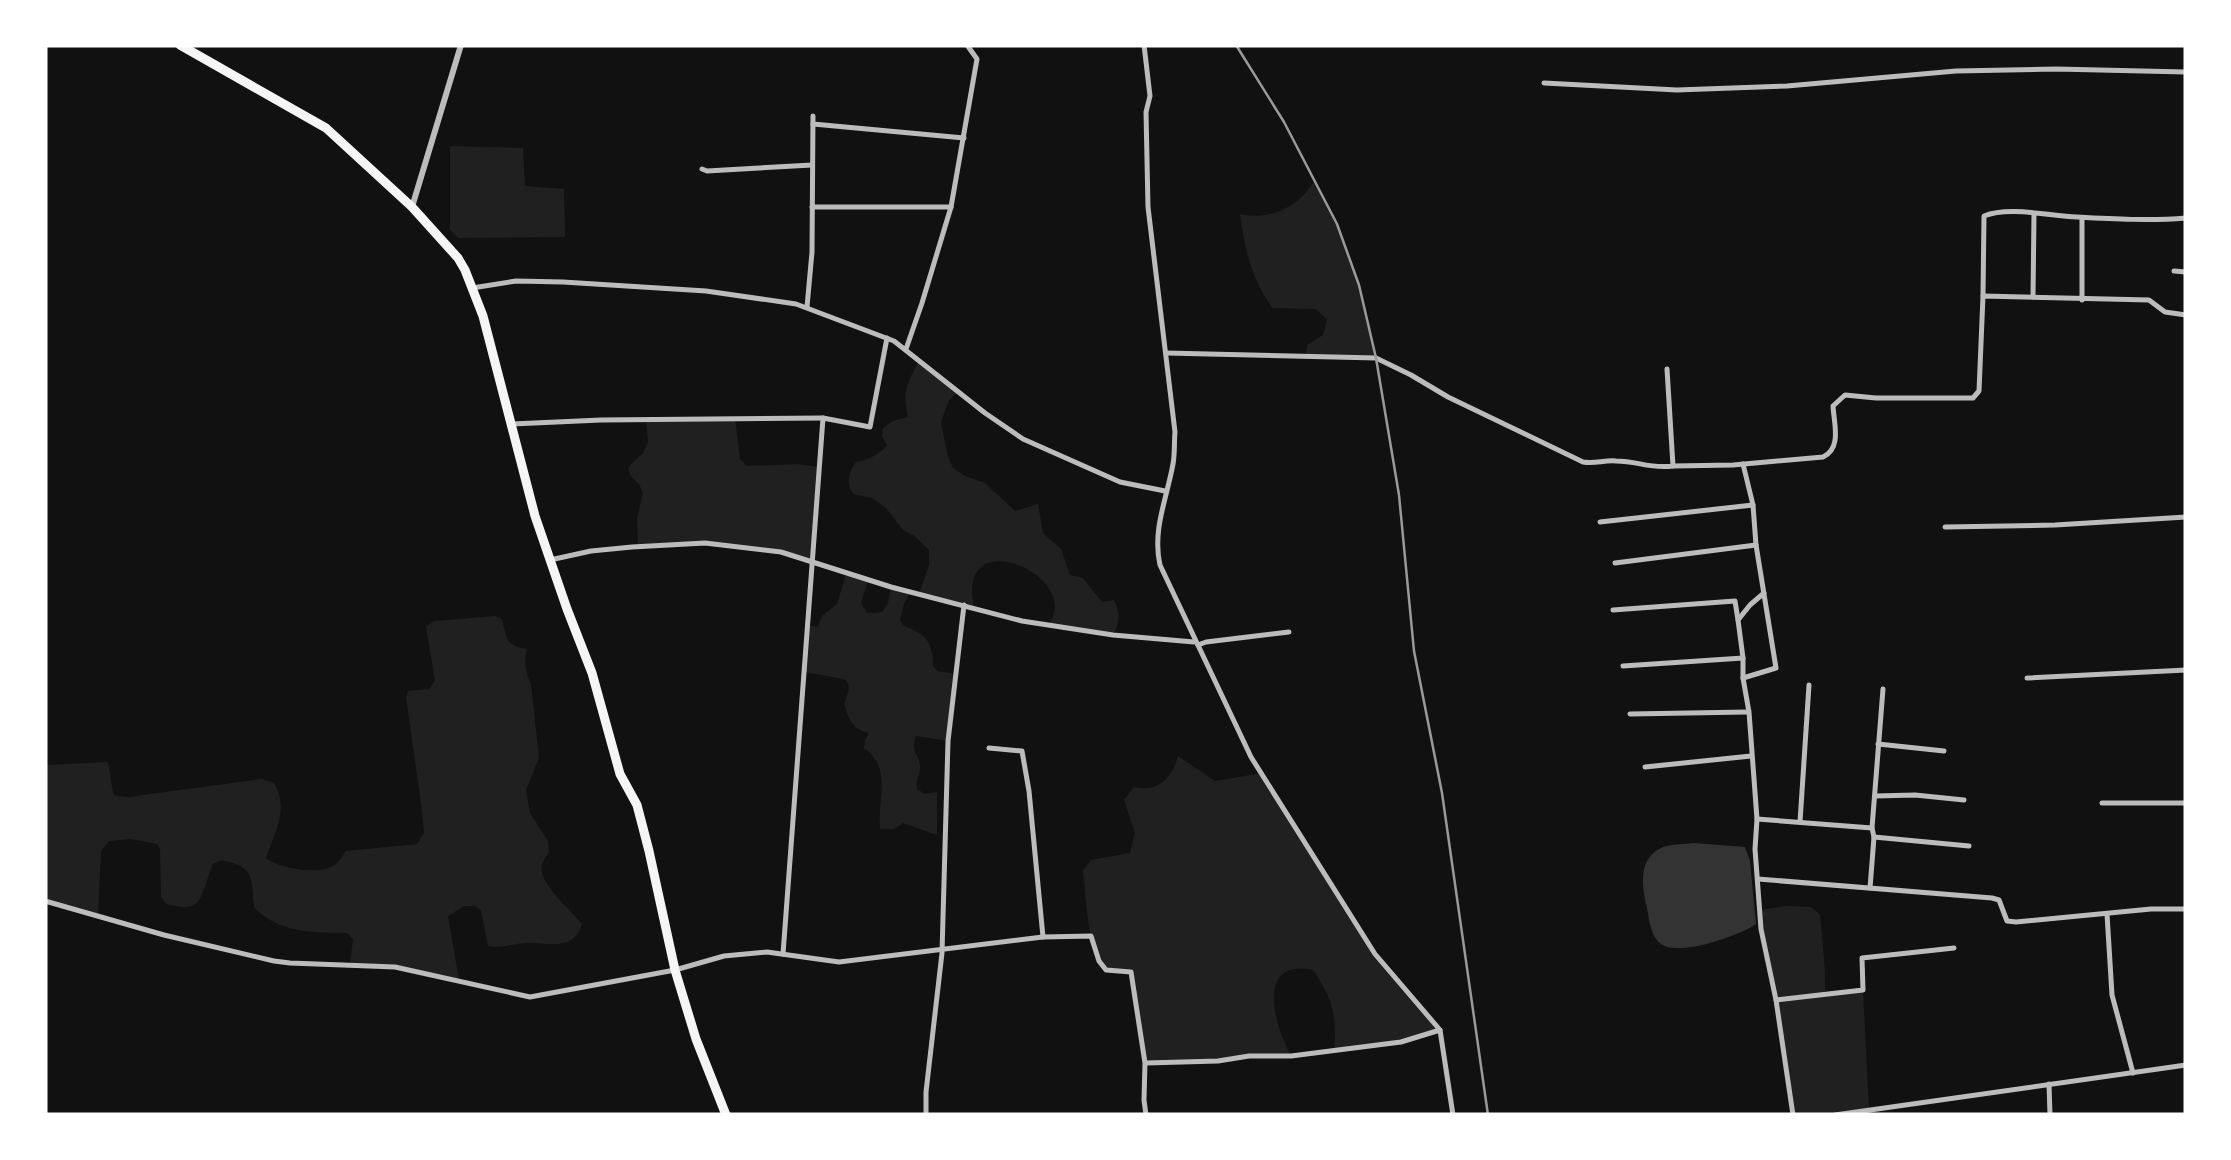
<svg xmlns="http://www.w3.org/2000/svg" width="2231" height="1160" viewBox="0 0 2231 1160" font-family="'DejaVu Sans',sans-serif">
	<rect width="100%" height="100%" fill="#111"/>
	<g fill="#202020">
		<polygon points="450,146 523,148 525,186 564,189 565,237 458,238 450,230"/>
		<path d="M1313,182l24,42 22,61 17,73 -70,-2 1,-11 16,-10 4,-15 -11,-11 -44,-1c-22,-34 -26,-54 -32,-94 29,7 59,-7 73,-32z"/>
		<path d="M919,361l40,30 -10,9 -8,22 7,35 5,11 12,8 20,7 30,28 23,-7 5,29 18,16 9,26 13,3 19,24 12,-2c6,13 6,23 -1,35l-65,-10c38,-47 -93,-107 -74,-18l-55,-13 10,-29v-15l-13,-13 -13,-7 -17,-22 -14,-10 -18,-4c-9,-10 -5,-22 2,-32 12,-2 23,-7 31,-17l-5,-8 1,-9 10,-7 15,-4c-6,-26 -1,-34 11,-56z"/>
		<path d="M735,419l5,40 7,7 51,-2 21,3 -8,95c-57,-19 -114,-18 -173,-16l-1,-28 6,-25 -4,-9 -9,-9 -2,-6 3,-5 12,-11 5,-11 -2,-22z"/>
		<path d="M846,574l22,6 -7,23 6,10 15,-1 6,-9 3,-16 19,5 -6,12 -4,16 4,6c22,8 29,16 29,40l5,5 18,3 -8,67 -32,-5c-6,18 3,17 4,30 1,8 -5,14 -3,23l8,5 12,-2v43l-34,-12 -9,6h-14c-3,-30 13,-60 -16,-81l1,-8 4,-7c-17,-4 -20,-14 -25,-29 3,-9 9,-18 0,-25l-40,-7 3,-47 11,2 4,-11 15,-12z"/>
		<path d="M495,616l7,3c5,19 3,27 25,30 -3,12 -2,24 4,35l8,74 -13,32 4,23 18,28 1,10c-2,5 -6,9 -7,14 -5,18 30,45 40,59 -8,27 -32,19 -54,19 -14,0 -27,6 -40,3l-7,-36 -6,-4h-11l-16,10 11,64 -64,-13 -45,-3 3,-25 -6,-6c-34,-1 -68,1 -93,-26 -3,-31 1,-39 -32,-47l-9,4c-13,31 -9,53 -48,39l-4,-7 -1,-47 -3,-5 -26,-5 -22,2 -8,10 -3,64 -53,-14v-136l63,-3 5,31 3,3 12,1 134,-18 12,4c16,27 0,50 -8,75 14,11 56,18 70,6 3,-2 8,-10 10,-13l71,-7 7,-11 -2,-22 -16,-114 2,-6 21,-2 6,-8 -9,-54 8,-6z"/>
		<path d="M1178,756l37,25 47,-8 113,181 65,76 -39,12 -67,9c3,-35 -1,-52 -21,-81 -59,-12 -38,57 -22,86h-42l-31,5 -73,2 -14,-90 -25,-3c-20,-26 -19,-67 -23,-99l8,-11 39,-7 5,-20 -11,-33 10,-13c24,6 38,-9 44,-31z"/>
		<path d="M1785,906l26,1 9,7c2,27 6,52 5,79l38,-3 6,120 -34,5h-42l-17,-115 -15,-71v-19z"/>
	</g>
	<path fill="#333" d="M1694,843l51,4 5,14 6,63c-17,12 -78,33 -95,20 -10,-7 -12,-25 -14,-36 -5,-21 -10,-50 16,-61 9,-3 22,-3 31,-4z"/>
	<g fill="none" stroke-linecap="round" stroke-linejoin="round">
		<g stroke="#bcbcbc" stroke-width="5">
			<path d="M1144,45l6,51 -4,16 2,95 27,225c-1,10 0,21 -2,32 -6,34 -21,66 -13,101l91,192 124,197 65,76 13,85"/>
			<polyline points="1544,83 1677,90 1787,86 1956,71 2056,69 2186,72"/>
			<polyline points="813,124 964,138"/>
			<polyline points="702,169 707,171 812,165"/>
			<polyline points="812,207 951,207"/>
			<polyline points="2174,271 2186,272"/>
			<polyline points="472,288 516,281 563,282 706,291 796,304 894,341 985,413 1023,439 1120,482 1165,491"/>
			<path d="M1983,296l1,-80c25,-10 65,0 93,1 36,2 73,4 109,1"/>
			<polyline points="2033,297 2034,215"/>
			<polyline points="2082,300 2082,218"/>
			<polyline points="807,307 812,252 813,116"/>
			<polyline points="906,349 922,303 951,207 977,59 967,45"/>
			<path d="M1166,353l210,5 35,17 37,22 135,65c12,2 21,-2 33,-1 22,0 33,8 57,5l-6,-97"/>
			<polyline points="512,424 601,420 823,418"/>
			<polyline points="1743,464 1753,505 1756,545 1776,668 1743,678 1749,712 1757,819 1755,849 1761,929 1776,1000 1793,1115"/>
			<path d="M1673,466l60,-1 90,-8c19,-9 11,-33 10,-51l12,-11 31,3h97l6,-7 4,-95 166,4 16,12 21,3"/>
			<polyline points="1600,522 1753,505"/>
			<polyline points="1945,527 2055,525 2186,517"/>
			<polyline points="550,560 591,551 632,547 705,543 781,552 891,587 1022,621 1113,635 1194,642"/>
			<polyline points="1615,563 1756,545"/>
			<polyline points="1613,610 1735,601 1738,620"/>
			<polyline points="1198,645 1206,642 1289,632"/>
			<polyline points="1743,658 1738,620 1750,605 1764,593"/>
			<polyline points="1623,666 1743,658 1743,678"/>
			<polyline points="2027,678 2186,670"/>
			<polyline points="1630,714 1747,712"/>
			<polyline points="1878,744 1944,751"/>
			<polyline points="989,748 1022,751 1029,791 1043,937"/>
			<polyline points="1645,767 1751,756"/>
			<polyline points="1875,796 1915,795 1964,800"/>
			<polyline points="2102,803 2186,803"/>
			<polyline points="1757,819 1872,828 1874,837 1870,888"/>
			<polyline points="1800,822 1809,685"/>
			<polyline points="1872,828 1883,689"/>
			<polyline points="1874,837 1969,846"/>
			<polyline points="1758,879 1992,898 1999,900 2007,921 2016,922 2151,909 2186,909"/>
			<polyline points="45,901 164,935 274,961 290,963 395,967 530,997 675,970 724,956 767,952 839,962 1043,937 1091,936 1099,961 1106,970 1131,972 1145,1063 1144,1100 1146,1115"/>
			<polyline points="2107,914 2112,995 2133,1073"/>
			<polyline points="783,954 823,418 870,427 887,338"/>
			<polyline points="1776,1000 1863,990 1862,958 1954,948"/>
			<polyline points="1146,1063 1218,1061 1249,1056 1291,1056 1401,1042 1440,1030"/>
			<polyline points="2049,1084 2050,1115"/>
			<polyline points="926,1115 926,1092 942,953 948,741 964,605"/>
			<polyline points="1835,1115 2186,1065"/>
		</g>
		<polyline stroke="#bcbcbc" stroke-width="6" points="412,207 461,45"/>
		<polyline stroke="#f5f5f5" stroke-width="9" points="180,45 326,128 412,207 458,258 465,270 483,316 535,516 567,609 592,673 620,774 637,805 649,851 675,970 696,1039 726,1115"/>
		<polyline stroke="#9a9a9a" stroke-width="2.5" points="1236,45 1284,122 1337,224 1359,285 1376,358 1399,495 1414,651 1442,793 1488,1115"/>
	</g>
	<rect width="2231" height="1160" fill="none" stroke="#ffffff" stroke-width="95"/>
</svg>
